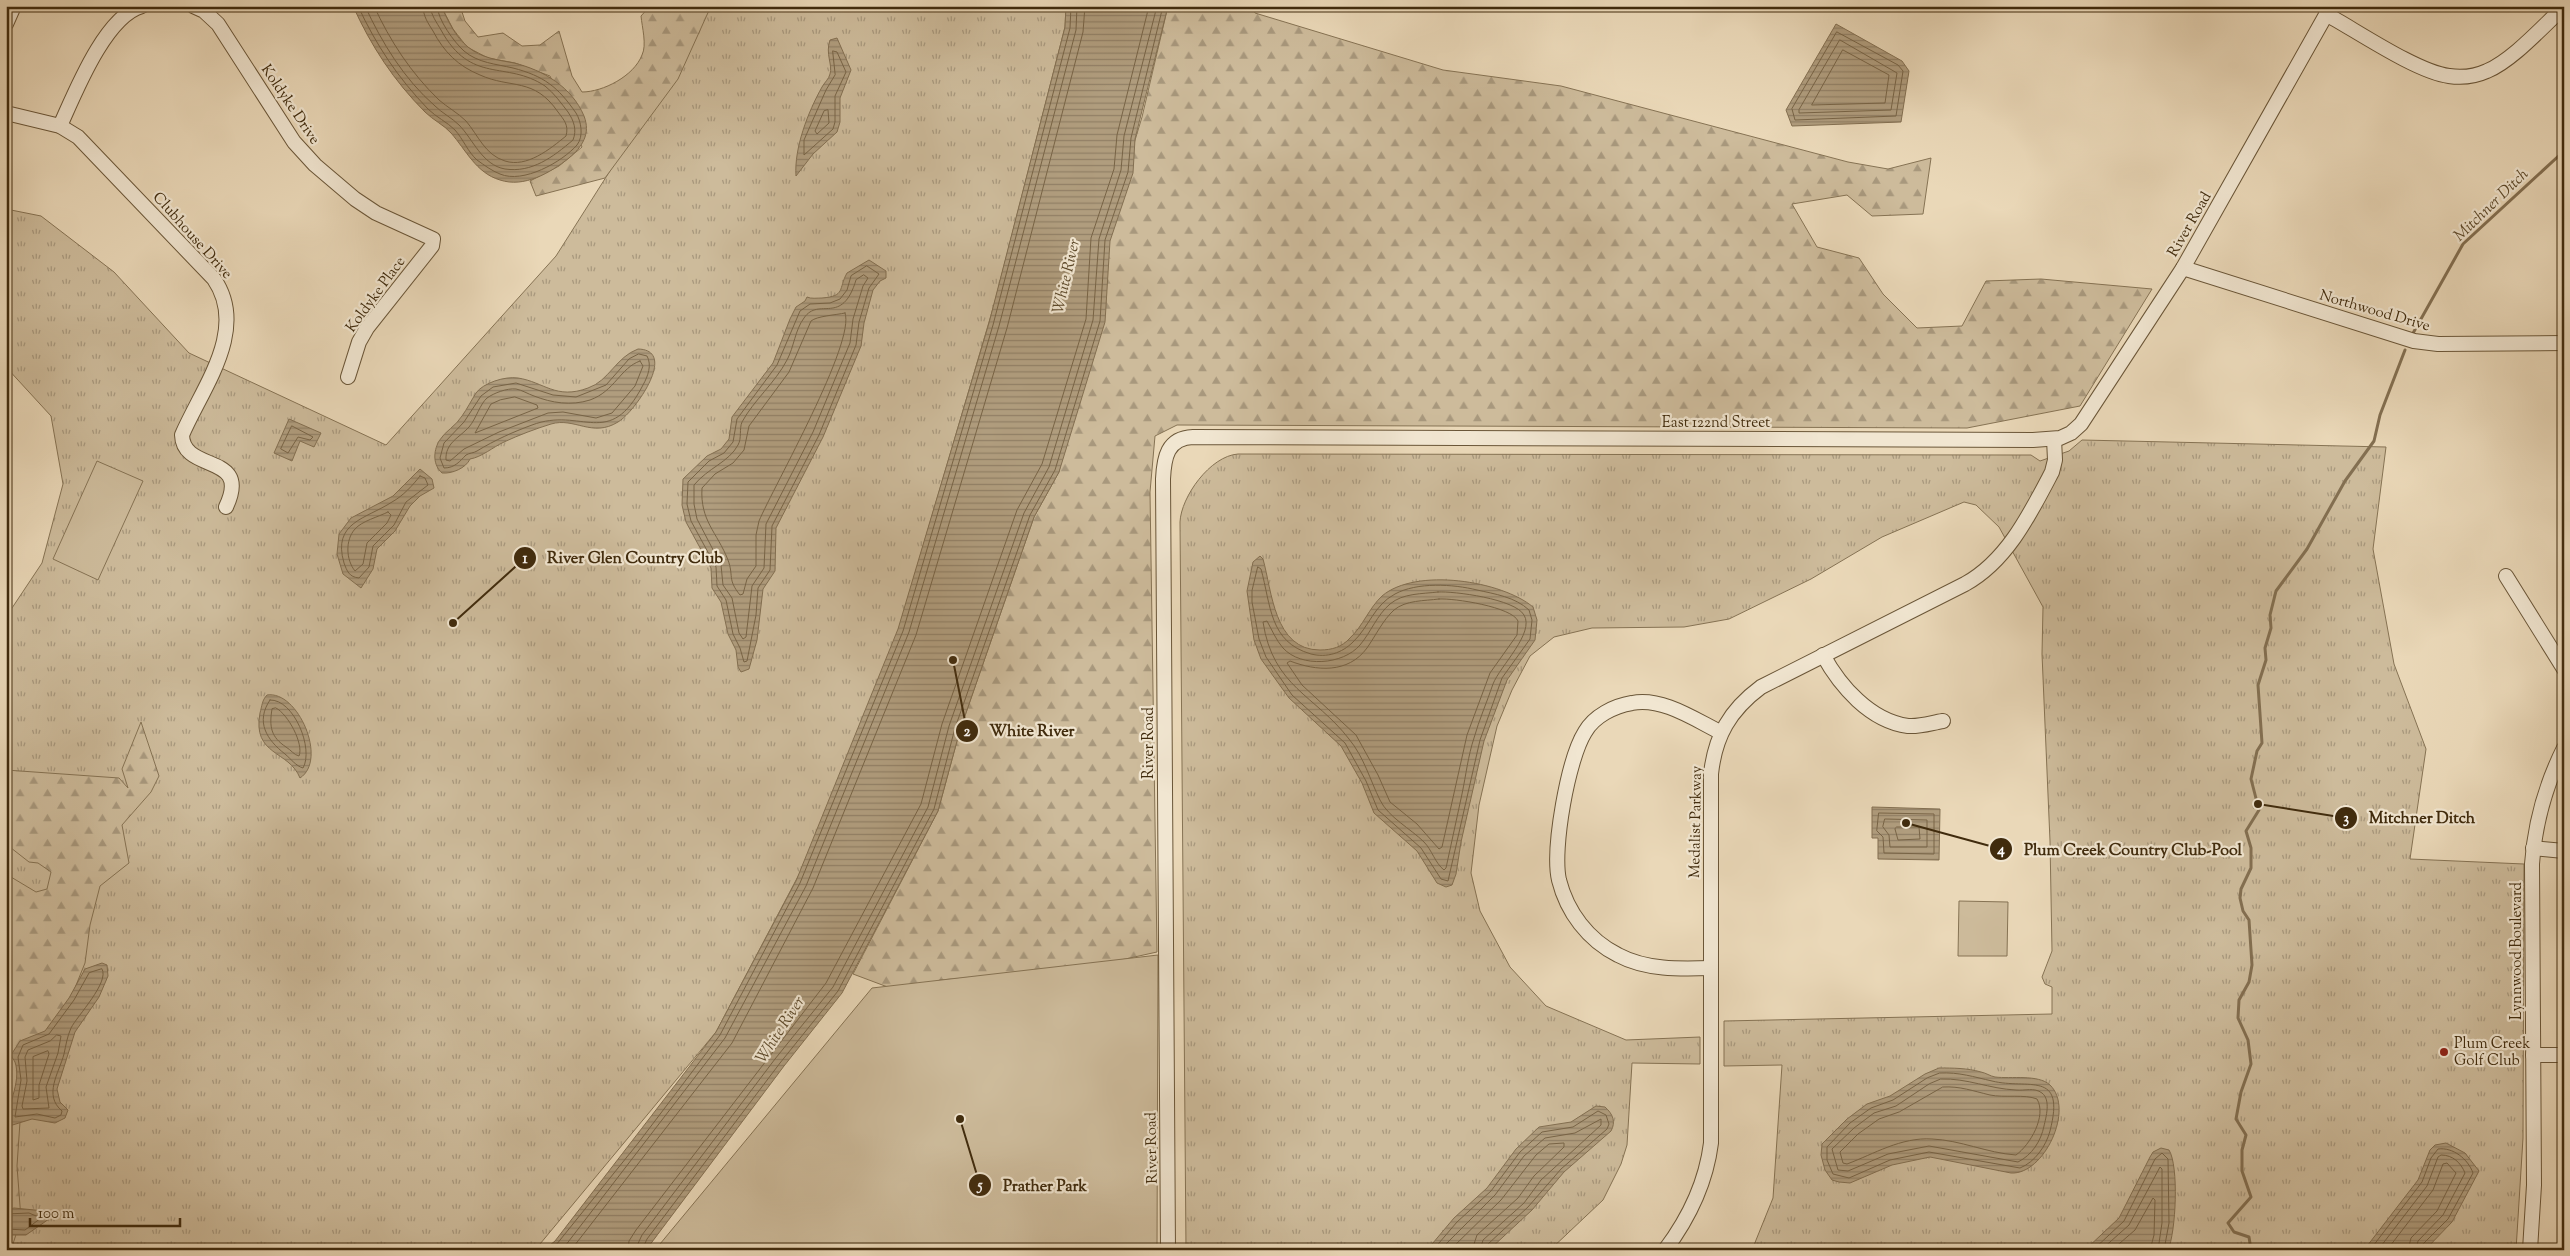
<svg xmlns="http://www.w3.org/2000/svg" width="2570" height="1256" viewBox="0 0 2570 1256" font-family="'Sorts Mill Goudy',serif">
	<defs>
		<pattern id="grass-tufts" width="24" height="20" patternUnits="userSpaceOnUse" patternTransform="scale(1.25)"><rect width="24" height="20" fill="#cdbb9b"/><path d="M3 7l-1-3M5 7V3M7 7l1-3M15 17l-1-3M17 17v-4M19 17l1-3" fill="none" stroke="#a8987d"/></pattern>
		<pattern id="forest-firs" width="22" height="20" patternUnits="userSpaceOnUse" patternTransform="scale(1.25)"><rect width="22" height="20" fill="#cdbb9b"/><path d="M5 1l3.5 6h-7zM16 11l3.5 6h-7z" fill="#a8987d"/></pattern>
		<pattern id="water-rules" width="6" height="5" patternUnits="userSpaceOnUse" patternTransform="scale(1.25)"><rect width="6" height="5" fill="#b09d7e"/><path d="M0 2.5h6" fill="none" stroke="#918066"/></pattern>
	</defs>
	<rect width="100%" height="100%" fill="#ead8b8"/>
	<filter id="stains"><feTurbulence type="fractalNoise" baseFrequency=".004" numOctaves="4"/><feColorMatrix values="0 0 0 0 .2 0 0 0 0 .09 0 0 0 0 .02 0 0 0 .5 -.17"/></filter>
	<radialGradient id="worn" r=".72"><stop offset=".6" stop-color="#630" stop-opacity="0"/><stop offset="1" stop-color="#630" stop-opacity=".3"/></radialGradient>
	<g fill="url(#grass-tufts)" stroke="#867354">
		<polygon points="691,6 1066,6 1065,27 994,305 894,645 814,846 716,1032 535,1250 6,1250 6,617 42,563 63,484 51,416 6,367 6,209 41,216 114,272 189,353 386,445 556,256 672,73"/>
		<path d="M2082,440l304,7 -13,102 21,115 32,85 -16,110 114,5 -1,274 -7,112h-764l21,-52 9,-133 -58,1v-45l328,-7v-27l-7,-3 -3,-7 10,-26 -2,-110 -8,-187 1,-47 -44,-80 -23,-22 -12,-3 -82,35 -71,42 -82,40 -45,8 -92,1 -38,9 -24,19 -18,34 -15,36 -18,79 -8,68 9,38 30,56 36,39 80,34 74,-3v27l-68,-1 -5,82 -6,19 -18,36 -53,50h-364l-6,-728c1,-25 30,-66 58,-68l779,1h14l9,6 29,-10z"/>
	</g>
	<g fill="url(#forest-firs)" stroke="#867354">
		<path d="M441,6h19l5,15 13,16 25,-4 19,13 18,-1 19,-14 13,45 10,16c21,0 52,-16 60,-37 5,-10 0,-28 -1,-39l9,-10h61l-33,73 -73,99 -69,18 -6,-15 29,-15 23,-19 -32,-71 -35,-13 -27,-5 -21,-11 -14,-18z"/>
		<polygon points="1168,6 1252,6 1255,13 1443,70 1561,86 1848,162 1888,169 1931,158 1923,214 1872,216 1847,195 1792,204 1817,247 1859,258 1883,294 1917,328 1962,326 1986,281 2041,279 2152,289 2080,406 1967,428 1177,425 1155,436 1150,492 1157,952 1080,969 940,980 909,995 853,974 938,811 960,730 1034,517 1059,472 1111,220 1142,117"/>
		<polygon points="141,722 159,776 151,792 122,825 129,863 100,886 90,925 85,963 45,1062 21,1107 17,1166 21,1219 11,1250 6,1250 6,874 36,892 47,889 51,872 38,863 29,862 6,844 6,770 119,778 128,788 122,769"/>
	</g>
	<g fill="#cdbb9b" stroke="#867354">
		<polygon points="97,461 143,481 98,580 53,559"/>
		<polygon points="1959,901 2008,902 2007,956 1958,956"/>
		<polygon points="1158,955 1157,1250 655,1250 872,988"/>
	</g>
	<g fill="url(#water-rules)" stroke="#836f51">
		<path d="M353,6h88c7,14 14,31 27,41 13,11 30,13 46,16 29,7 58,24 70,53 7,18 -2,31 -15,42 -19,15 -45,30 -69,22 -24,-7 -34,-30 -49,-47 -7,-8 -18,-13 -26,-21 -31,-31 -54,-66 -72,-106z"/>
		<polygon points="1066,6 1168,6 1135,139 1133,173 1110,241 1105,322 1059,472 1034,517 960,730 938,811 842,993 784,1066 646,1250 544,1250 555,1241 716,1032 796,881 898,629 989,323 1065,27"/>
		<polygon points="1836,24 1902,61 1909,71 1901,122 1792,126 1786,110"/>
		<path d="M837,38l14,32 -11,28v24l-3,10 -24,22 -17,22c-2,-28 12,-64 26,-89 2,-4 7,-8 8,-13 3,-9 -5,-20 0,-34z"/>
		<path d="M869,260l17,11v7l-6,3 -7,9 -9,33 -3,23 -38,91 -47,91 -1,43 -12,18 -6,51 -8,29 -8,3 -3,-5 -2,-17 -8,-16 -7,-32 -9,-14 -1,-20 -25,-46 -4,-17 1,-26 24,-23 14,-7 8,-10 3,-22 41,-54 17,-44 6,-12 9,-6 2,-4c4,2 10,1 15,1 24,-2 16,-9 25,-25z"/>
		<path d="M638,349c41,1 -4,64 -20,73 -26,16 -43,-5 -67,2 -16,5 -32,11 -47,18 -11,5 -22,15 -34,17 -4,9 -18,15 -28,14 -9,-8 -9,-21 -3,-32 6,-10 17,-15 23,-25 5,-7 9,-15 14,-23 7,-10 29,-17 42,-15 26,4 38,22 70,10 21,-7 28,-31 50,-39z"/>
		<polygon points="289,419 321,433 314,447 300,441 292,461 274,453"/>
		<polygon points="420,469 432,479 434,488 420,496 410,506 395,531 377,549 373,569 361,588 343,574 337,554 339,534 351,518 393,496"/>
		<path d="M1260,556l3,3c9,32 11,91 57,91 12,0 22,-3 30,-12 13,-12 19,-30 32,-42 34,-29 120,-15 151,11l4,13 -2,20 -28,40 -23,61 -23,101 -5,32 -4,11 -6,2 -9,-4 -20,-32 -43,-38 -12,-30 -21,-37 -52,-48 -28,-39 -7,-19 -7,-49 6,-29z"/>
		<path d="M267,695c31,-5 61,65 33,83 -11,-28 -48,-22 -40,-65 2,-7 2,-13 7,-18z"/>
		<polygon points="1872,807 1940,809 1939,860 1878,859 1878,838 1872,838"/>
		<path d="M102,963l5,2 1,11 -9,21 -24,35 -18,57 3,13 8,8 -3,8 -10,5 -23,-4 -26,8c0,-20 16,-44 9,-65 -1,-2 -3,-4 -4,-7l9,-14 25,-10 24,-33 16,-29z"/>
		<path d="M1939,1068c14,0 28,0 42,4 5,1 9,4 14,5 16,2 43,-3 55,8 25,24 -6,90 -39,88l-81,-16 -38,8 -42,18 -11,-1 -7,-2 -7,-10 -4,-15 1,-11 25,-25 20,-15 23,-8 35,-22z"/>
		<path d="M1596,1106l9,1c8,7 11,15 6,24l-47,41 -32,38 -43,40h-62l27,-32 33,-30 29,-39 23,-22 32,-5z"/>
		<polygon points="2446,1143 2465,1153 2479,1171 2452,1222 2425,1250 2364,1250 2418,1180 2430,1150 2435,1145"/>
		<path d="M2161,1148l8,2c10,16 7,82 -1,100h-83l34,-32 31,-61 3,-5z"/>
		<polygon points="14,1208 45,1211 49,1219 26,1235 6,1235 6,1210"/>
	</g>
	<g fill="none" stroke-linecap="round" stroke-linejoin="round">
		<g stroke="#786446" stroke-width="1">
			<path d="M358,6c18,39 40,72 70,103 8,8 19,13 27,21 8,9 13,22 22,30 7,5 15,11 23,14 23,10 62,-12 77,-29 7,-9 4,-24 -1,-32 -18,-26 -32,-37 -63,-45 -17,-4 -35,-5 -49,-17 -10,-9 -26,-31 -27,-45"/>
			<path d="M365,6c17,37 39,73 70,100 7,7 17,12 24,19 14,14 23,40 46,44 27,4 48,-12 68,-29 4,-10 1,-19 -5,-28 -7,-9 -14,-19 -23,-26 -39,-26 -74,-1 -104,-56 -4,-7 -10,-15 -11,-24"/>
			<path d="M374,6c16,35 37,67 65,94 8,7 19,13 27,21 12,14 19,34 39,40 22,7 45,-12 61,-25 3,-11 -2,-16 -8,-24 -24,-35 -47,-23 -78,-37 -22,-9 -36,-23 -47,-44 -5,-8 -10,-15 -10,-25"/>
			<polygon points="1837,32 1898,65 1903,71 1896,116 1795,120 1792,109"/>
			<polygon points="1840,40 1897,73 1891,110 1799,113 1799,110"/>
			<polygon points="1843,50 1889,75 1885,103 1812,105"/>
			<polygon points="833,51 837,52 846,72 835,96 835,122 833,129 804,155 804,140 826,90 835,75"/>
			<polygon points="828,110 829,123 817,134 815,131 824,111"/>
			<polygon points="867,266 879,274 869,288 859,322 856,345 819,435 772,526 770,570 758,588 756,615 747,661 744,662 740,648 733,634 726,600 717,586 716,567 691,521 687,504 688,482 709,461 724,453 733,442 737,419 777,365 800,311 810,304 830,303 840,299 847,290 851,276"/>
			<path d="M864,275l4,3 -5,8 -10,33 -3,24 -37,89 -47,92 -2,44 -12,18 -6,51 -3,2 -4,-6 -7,-35 -9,-13 -2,-20 -24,-46 -3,-15v-19c14,-17 35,-23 44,-40 4,-7 1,-16 4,-23 12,-22 33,-39 45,-62 7,-13 8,-30 17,-42 15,-22 38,9 52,-38z"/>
			<path d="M845,313c11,29 -71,173 -86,208l-3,14v31l-9,13 -4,15 -3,1c-13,-16 -6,-19 -12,-35 -11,-28 -28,-39 -26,-72l13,-14 18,-11 11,-13 5,-24 40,-54 22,-51c6,-5 25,-6 34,-8z"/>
			<path d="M639,354l8,2c5,9 1,20 -4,29 -34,66 -61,21 -111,40 -19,7 -37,15 -55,26 -3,2 -8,2 -11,4 -6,6 -11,13 -22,13l-4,-10 4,-15 20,-21 17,-26 12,-9 23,-4 37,12 23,2 30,-12 23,-26z"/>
			<path d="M640,361l3,5 -8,20 -23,27 -16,5 -33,-6 -15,1 -49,19 -35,17 -14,12 -4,-1c-1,-17 13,-22 23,-33 7,-8 11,-23 18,-29 7,-5 20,-10 29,-9 6,1 12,5 18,7 18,7 37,10 56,4 25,-9 30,-32 50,-39z"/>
			<polygon points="515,397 537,405 538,408 475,433 491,404 500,400"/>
			<polygon points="292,426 313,437 310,440 298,437 288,453 281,449"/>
			<path d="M420,476l5,2 3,7 -22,17 -12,23 -21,21 -4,21 -10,11c-10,-1 -12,-7 -15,-15 -12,-41 22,-44 48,-61 11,-6 21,-17 28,-26z"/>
			<path d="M388,512l3,3 -4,8 -20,20 -4,21 -8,7c-9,-11 -10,-31 0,-42 7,-8 23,-12 33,-17z"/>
			<path d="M1258,567l3,2c10,36 8,73 50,85 16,4 31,-1 42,-12 16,-15 21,-37 42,-48 22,-12 58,-10 82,-4 18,4 38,7 52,20l3,10 -2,19 -28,39 -22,62 -32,141 -7,-2 -20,-31 -43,-38 -12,-29 -21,-38 -53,-48 -26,-38 -7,-18 -7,-37v-11z"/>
			<path d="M1438,592c16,-1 77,7 86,23 11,18 -24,51 -31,69 -6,18 -14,36 -19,54 -6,18 -8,37 -12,56 -5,25 -11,49 -16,74l-2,2c-9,-7 -12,-20 -20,-28 -13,-13 -36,-25 -44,-42 -10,-20 -16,-43 -31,-61 -34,-44 -76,-52 -86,-117l4,-1c5,9 9,19 16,27 18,20 60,17 77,-3 11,-13 17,-30 30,-41 13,-11 32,-10 48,-12z"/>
			<path d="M1439,599c15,-1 73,8 79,22l-1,14 -27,38 -23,62 -25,112 -3,2 -22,-25 -27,-22 -12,-27 -22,-40 -54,-50 -15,-22 3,-2c26,10 58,13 77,-13 9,-13 16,-28 27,-38 12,-10 30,-9 45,-11z"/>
			<path d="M270,700c24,-1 44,49 33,68 -7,-2 -12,-9 -18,-14 -18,-14 -30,-32 -15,-54z"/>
			<path d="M276,708c12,6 28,36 23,48 -5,-1 -8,-6 -13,-9 -15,-10 -17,-20 -14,-38z"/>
			<polygon points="1879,813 1934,814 1934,854 1884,853 1883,837 1877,831"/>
			<polygon points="1885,819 1927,820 1927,847 1890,847 1889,835 1883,827"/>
			<polygon points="1897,827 1919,827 1920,839 1898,840 1895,829"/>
			<path d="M102,969c8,13 -25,47 -31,59 -4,9 -5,17 -7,26 -5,19 -21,41 -2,57l-1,4 -6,3 -18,-4 -22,3 6,-37 -3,-23 5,-12 26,-11 25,-34 15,-27z"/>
			<polygon points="57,1035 61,1036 58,1053 46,1087 49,1108 23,1109 22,1106 27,1081 25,1057 28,1050 50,1041"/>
			<polygon points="48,1051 49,1054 39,1085 39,1098 33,1100 33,1057"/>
			<path d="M1940,1073c19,-1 34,4 52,8 36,9 74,-12 58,50 -4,15 -15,31 -30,37l-91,-16 -39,8 -41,18 -16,-4 -6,-14v-13l23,-24 21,-15 22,-8 34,-22z"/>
			<path d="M1941,1079c26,-1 49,10 75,11 9,1 18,-3 26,3 9,7 4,24 2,33 -3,15 -12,29 -26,36l-89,-16 -41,8 -40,17 -10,-1 -6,-21 22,-21 20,-15 22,-7 33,-22z"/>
			<path d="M1943,1087c17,-1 30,4 47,8 14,3 35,-1 47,4 10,17 -7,46 -21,56 -29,-2 -56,-15 -84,-16 -31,-2 -58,15 -85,25l-4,-1 -3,-11 18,-18 21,-15 20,-7z"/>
			<polyline points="6,1214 29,1213 41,1218 25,1230 6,1229"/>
			<polyline points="552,1250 639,1142 720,1035 800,883 903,631 993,325 1070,28 1071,6"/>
			<polyline points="562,1250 725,1038 806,886 909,632 999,326 1076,30 1077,6"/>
			<polyline points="571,1250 732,1043 813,888 916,635 1007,328 1083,32 1085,6"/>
			<polyline points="628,1250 629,1241 636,1230 826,983 921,804 942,724 1017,510 1042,464 1086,319 1091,238 1114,169 1117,135 1149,6"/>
			<polyline points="635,1250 642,1235 775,1059 833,987 928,807 949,726 1024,513 1049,467 1093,320 1099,239 1121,170 1124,136 1157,6"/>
			<polyline points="642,1250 647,1239 780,1063 838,991 934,809 955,728 1030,515 1055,470 1100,321 1105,240 1128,172 1131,138 1163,6"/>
			<polyline points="1433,1250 1457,1222 1491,1191 1520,1152 1542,1132 1573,1127 1598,1111 1606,1115 1609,1124 1607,1129 1561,1169 1528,1207 1488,1244 1486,1250"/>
			<polyline points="1440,1250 1495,1195 1524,1156 1545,1138 1575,1133 1601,1119 1601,1125 1541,1180 1524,1203 1483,1240 1480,1250"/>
			<polyline points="1450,1250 1501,1200 1536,1155 1549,1144 1564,1143 1564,1147 1534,1176 1518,1198 1477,1235 1472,1250"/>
			<polyline points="2093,1250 2124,1221 2155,1159 2162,1153 2168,1159 2169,1223 2164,1250"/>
			<polyline points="2101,1250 2129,1225 2160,1167 2162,1169 2162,1223 2158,1250"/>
			<polyline points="2112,1250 2135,1230 2153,1198 2155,1200 2154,1235 2150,1250"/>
			<path d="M2370,1250l52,-68 9,-24 7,-9c15,-2 30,10 35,24l-25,46 -25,25 -1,6"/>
			<path d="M2378,1250l49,-64 11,-29 3,-2c12,0 20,8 24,18l-22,42 -25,26 -2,9"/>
			<polyline points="2387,1250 2433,1190 2443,1164 2447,1163 2456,1173 2437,1211 2411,1238 2408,1250"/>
		</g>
		<g stroke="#836f51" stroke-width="3">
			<polyline points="2412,335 2463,244 2564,151"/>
			<polyline points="2251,1250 2249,1237 2234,1232 2228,1223 2251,1197 2242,1171 2242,1150 2246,1135 2236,1119 2241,1092 2251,1064 2248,1040 2238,1018 2239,1000 2249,982 2252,965 2249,920 2243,911 2240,898 2241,889 2251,868 2251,848 2246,831 2259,810 2251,779 2257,751 2262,743 2258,685 2266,660 2265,648 2271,628 2270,615 2276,591 2307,549 2345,481 2374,441 2380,415 2405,350"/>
		</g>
		<g stroke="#6a5638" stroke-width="16">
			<g id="minor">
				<polyline points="193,6 204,11 218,24 294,142 315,165 355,199 376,213 433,239 432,246 367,328 359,342 348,377"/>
				<path d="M2326,14c31,17 91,58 123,62 13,2 27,0 38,-5 26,-11 56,-45 77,-64"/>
				<polyline points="6,24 14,6"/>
				<path d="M6,113l54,13 18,11 136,142c35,51 -12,109 -32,156 1,39 70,17 44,72"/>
				<path d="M60,126c15,-33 45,-110 82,-120"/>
				<polyline points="2183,268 2414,341 2438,344 2564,343"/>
				<polyline points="2506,576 2564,669"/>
				<path d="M1823,655c17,31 47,66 85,71 12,1 23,-3 35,-5"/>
				<polyline points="2533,848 2564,851"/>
				<path d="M1711,968c-32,1 -65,2 -93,-13 -30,-15 -51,-43 -59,-75 -7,-31 9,-121 26,-148 9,-16 29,-26 47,-29 30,-6 62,16 88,29"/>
				<polyline points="2533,1055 2564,1055"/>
				<path d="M1168,1250l-5,-771c1,-21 4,-41 30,-42l840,3 27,-2 11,-5 10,-9 102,-156 148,-262"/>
				<path d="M1665,1250c24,-32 41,-67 46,-107v-369c4,-38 19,-64 50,-87l204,-103c42,-23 65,-70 87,-112l3,-12 -1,-21"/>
				<path d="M2530,1250l4,-65 -2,-321c3,-42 13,-78 32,-116"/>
			</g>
		</g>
		<use href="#minor" stroke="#f1e6d1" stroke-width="14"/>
	</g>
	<circle fill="#8f2418" stroke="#f1e6d1" stroke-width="2" cx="2444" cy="1052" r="5"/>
	<g text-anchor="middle" stroke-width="4.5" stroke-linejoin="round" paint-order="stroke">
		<g font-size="15" fill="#402b0d" stroke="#f1e6d1">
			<text transform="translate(291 104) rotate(56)" y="5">Koldyke Drive</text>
			<text transform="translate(2189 224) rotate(-60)" y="5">River Road</text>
			<text transform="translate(193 235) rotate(48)" y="5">Clubhouse Drive</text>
			<text transform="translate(375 294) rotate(-54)" y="5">Koldyke Place</text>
			<text transform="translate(2375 310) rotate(16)" y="5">Northwood Drive</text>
			<text x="1716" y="427">East 122nd Street</text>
			<text transform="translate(1148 743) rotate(-90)" y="5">River Road</text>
			<text transform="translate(1695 822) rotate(-89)" y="5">Medalist Parkway</text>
			<text transform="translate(2516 951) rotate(-90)" y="5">Lynnwood Boulevard</text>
			<text transform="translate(1151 1148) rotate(-91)" y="5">River Road</text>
		</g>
		<g font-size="15" fill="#402b0d" stroke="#f1e6d1" text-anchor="start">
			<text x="2454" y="1048">Plum Creek<tspan x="2454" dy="17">Golf Club</tspan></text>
		</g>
		<g font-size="16" font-style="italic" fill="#5c4829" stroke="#f1e6d1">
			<text transform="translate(2490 204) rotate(-44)" y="6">Mitchner Ditch</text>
			<text transform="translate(1065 276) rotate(-77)" y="6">White River</text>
			<text transform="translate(779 1029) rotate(-57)" y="6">White River</text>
		</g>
	</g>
	<path fill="none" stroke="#402b0d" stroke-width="2" d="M453 623L525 558M953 660L967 731M2258 804L2346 818M1906 823L2001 849M960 1119L980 1185"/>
	<g fill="#402b0d" stroke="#f1e6d1" stroke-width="2">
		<circle cx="453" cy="623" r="5"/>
		<circle cx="953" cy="660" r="5"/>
		<circle cx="2258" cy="804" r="5"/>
		<circle cx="1906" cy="823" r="5"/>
		<circle cx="960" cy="1119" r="5"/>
		<circle cx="525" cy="558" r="12"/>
		<circle cx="967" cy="731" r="12"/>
		<circle cx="2346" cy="818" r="12"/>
		<circle cx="2001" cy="849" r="12"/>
		<circle cx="980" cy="1185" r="12"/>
	</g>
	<g font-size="15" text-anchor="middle" font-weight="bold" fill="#fff">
		<text x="525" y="563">1</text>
		<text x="967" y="736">2</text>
		<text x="2346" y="823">3</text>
		<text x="2001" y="854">4</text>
		<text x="980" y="1190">5</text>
	</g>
	<g font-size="16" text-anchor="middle" font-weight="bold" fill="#402b0d" stroke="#f1e6d1" stroke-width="4.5" stroke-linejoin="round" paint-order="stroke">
		<text x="635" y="563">River Glen Country Club</text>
		<text x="1032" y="736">White River</text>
		<text x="2422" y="823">Mitchner Ditch</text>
		<text x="2133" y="855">Plum Creek Country Club-Pool</text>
		<text x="1045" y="1191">Prather Park</text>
	</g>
	<rect width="2570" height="1256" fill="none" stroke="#ead8b8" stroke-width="25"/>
	<rect x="8" y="8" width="2555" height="1241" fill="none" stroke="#402b0d" stroke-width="2.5"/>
	<rect x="12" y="12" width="2545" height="1231" fill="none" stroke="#402b0d"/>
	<path d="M30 1218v8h150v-8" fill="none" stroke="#402b0d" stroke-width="2.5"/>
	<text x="38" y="1218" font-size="15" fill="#402b0d" stroke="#f1e6d1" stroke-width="4" paint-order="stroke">100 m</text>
	<rect width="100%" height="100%" filter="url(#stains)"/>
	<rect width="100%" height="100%" fill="url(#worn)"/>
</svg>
